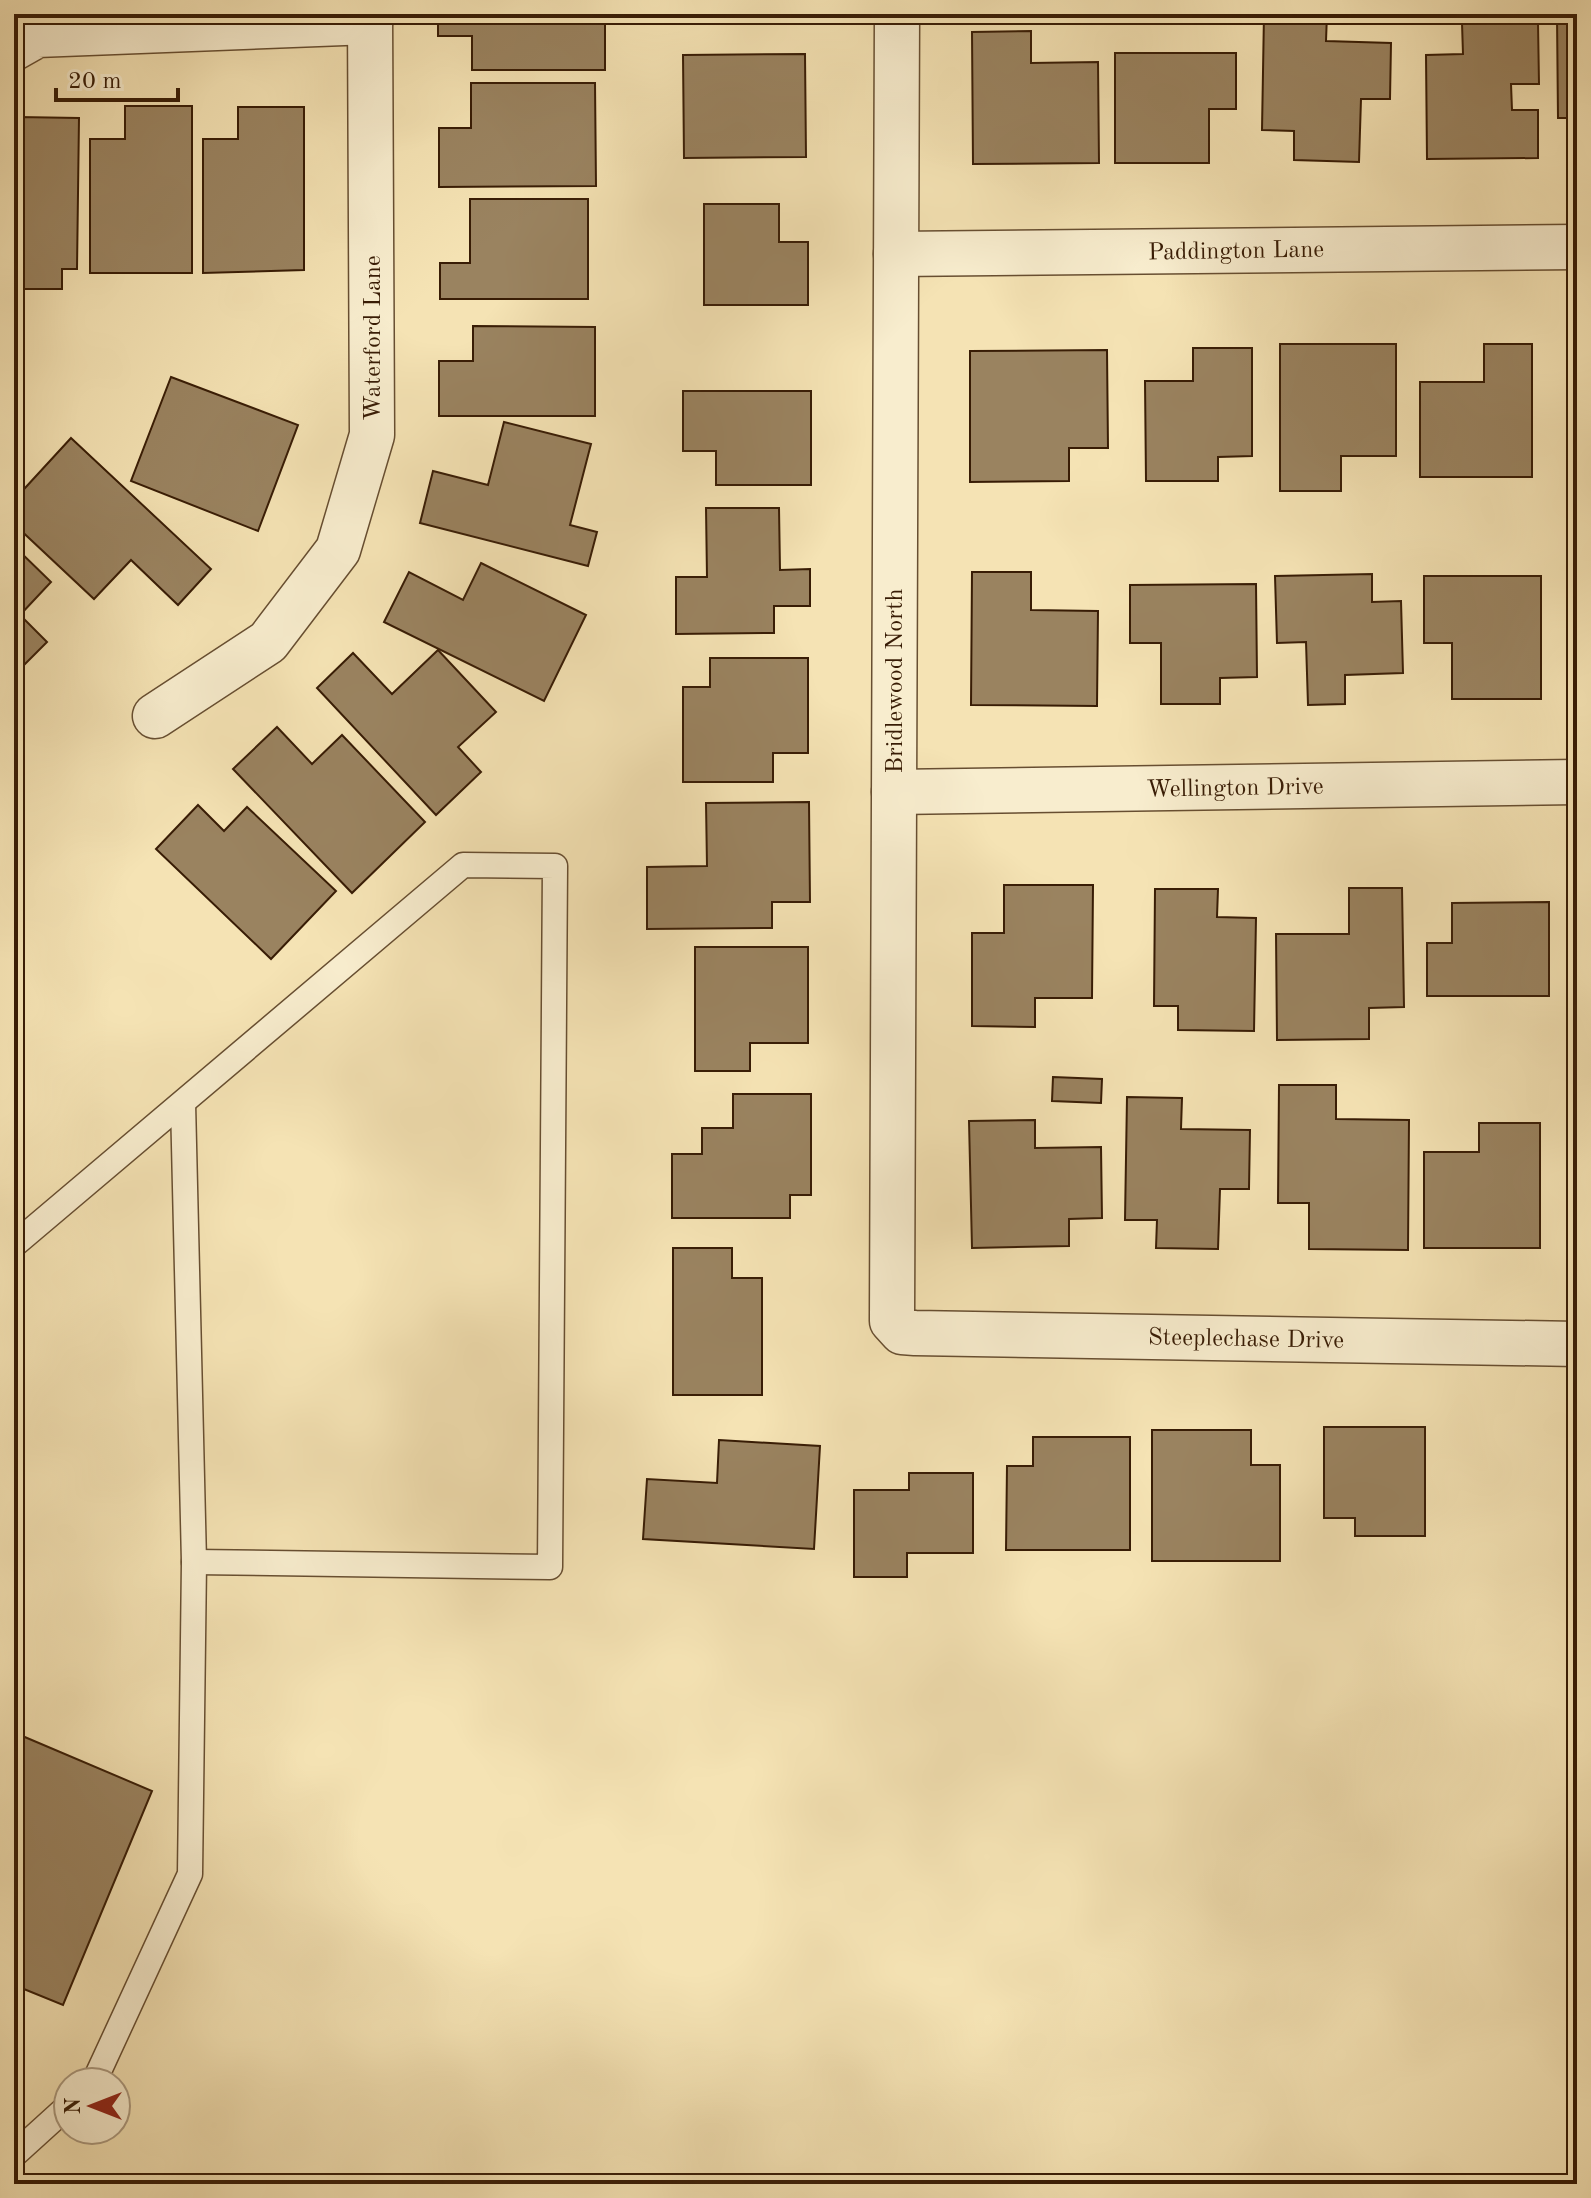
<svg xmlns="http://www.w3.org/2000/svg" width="1591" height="2198" viewBox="0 0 1591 2198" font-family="'Old Standard TT',serif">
	<rect width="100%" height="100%" fill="#f5e3b4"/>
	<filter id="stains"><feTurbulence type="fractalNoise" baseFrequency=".0025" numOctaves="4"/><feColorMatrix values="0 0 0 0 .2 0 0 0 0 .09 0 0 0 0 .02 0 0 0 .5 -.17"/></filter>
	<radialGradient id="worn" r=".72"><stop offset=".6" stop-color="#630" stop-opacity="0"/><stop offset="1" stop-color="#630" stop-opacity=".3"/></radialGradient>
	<g fill="#9a8360" stroke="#381c05" stroke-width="2">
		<polygon points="438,14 605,14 605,70 472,70 472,36 438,36"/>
		<rect x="683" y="14" width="125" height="7"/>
		<polygon points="1264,14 1327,14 1326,41 1391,43 1390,99 1361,99 1359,162 1294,160 1294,131 1262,130"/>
		<polygon points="1557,17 1577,17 1577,118 1558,118"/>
		<polygon points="1462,23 1538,23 1539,84 1511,84 1512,110 1538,110 1538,158 1427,159 1426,55 1463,54"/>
		<polygon points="1031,31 1031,63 1098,62 1099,163 973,164 972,32"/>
		<polygon points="1115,53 1236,53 1236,109 1209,109 1209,163 1115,163"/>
		<polygon points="805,54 806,157 684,158 683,55"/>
		<polygon points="471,83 595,83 596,186 439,187 439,128 471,128"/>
		<polygon points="125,106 192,106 192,273 90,273 90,139 125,139"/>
		<polygon points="238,107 304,107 304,270 203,273 203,139 238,139"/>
		<polygon points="18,117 79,118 77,269 62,269 62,289 14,289"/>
		<polygon points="470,199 588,199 588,299 440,299 440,263 470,263"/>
		<polygon points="704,204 779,204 779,242 808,242 808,305 704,305"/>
		<polygon points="473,326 595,327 595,416 439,416 439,361 473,361"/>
		<polygon points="1280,344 1396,344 1396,456 1341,456 1341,491 1280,491"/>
		<polygon points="1484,344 1532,344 1532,477 1420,477 1420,382 1484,382"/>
		<polygon points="1193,348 1252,348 1252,456 1218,457 1218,481 1146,481 1145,381 1193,381"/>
		<polygon points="1107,350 1108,448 1069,448 1069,481 970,482 970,351"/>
		<polygon points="171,377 298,425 258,531 131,481"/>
		<polygon points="683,391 811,391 811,485 716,485 716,451 683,451"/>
		<polygon points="504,422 591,444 570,525 597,532 588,566 420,523 433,471 488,485"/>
		<polygon points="71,438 211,569 178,605 131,560 94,599 14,524 14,500"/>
		<polygon points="706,508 779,508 780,570 810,569 810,606 774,606 774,633 676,634 676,577 707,577"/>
		<polygon points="14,546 51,582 20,615 47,642 14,675"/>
		<polygon points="481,563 586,615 544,701 384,622 409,572 463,600"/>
		<polygon points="972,572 1031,572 1031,610 1098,611 1097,706 971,705"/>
		<polygon points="1372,574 1372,602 1401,601 1403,673 1345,675 1345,704 1308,705 1306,642 1277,643 1275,576"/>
		<polygon points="1424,576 1541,576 1541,699 1452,699 1452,643 1424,643"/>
		<polygon points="1572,580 1577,580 1577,698 1570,698"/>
		<polygon points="1256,584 1257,677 1220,678 1220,704 1161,704 1161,643 1130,643 1130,585"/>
		<polygon points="438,650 496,712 458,747 481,772 436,815 317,688 353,653 392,694"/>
		<polygon points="710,658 808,658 808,753 773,753 773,782 683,782 683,687 710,687"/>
		<polygon points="277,727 312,764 342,735 425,822 352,893 233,769"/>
		<polygon points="809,802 810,902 772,902 772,928 647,929 647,867 707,866 706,803"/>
		<polygon points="198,805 224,831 247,807 336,891 271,959 156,849"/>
		<polygon points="1004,885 1093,885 1092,998 1035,998 1035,1027 972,1026 972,933 1004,933"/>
		<polygon points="1349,888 1402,888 1404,1007 1369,1008 1369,1039 1277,1040 1276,934 1349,934"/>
		<polygon points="1155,889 1218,889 1217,917 1256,918 1254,1031 1178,1030 1178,1006 1154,1006"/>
		<polygon points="1549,902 1549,996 1427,996 1427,943 1452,943 1452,903"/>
		<polygon points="695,947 808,947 808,1043 750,1043 750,1071 695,1071"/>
		<polygon points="1053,1077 1102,1079 1101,1103 1052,1101"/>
		<polygon points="1279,1085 1336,1085 1336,1119 1409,1120 1408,1250 1309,1249 1309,1203 1278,1203"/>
		<polygon points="733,1094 811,1094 811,1195 790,1195 790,1218 672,1218 672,1154 702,1154 702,1128 733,1128"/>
		<polygon points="1127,1097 1182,1098 1181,1129 1250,1130 1249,1189 1220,1189 1218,1249 1156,1248 1157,1220 1125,1220"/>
		<polygon points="1035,1120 1035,1148 1101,1147 1102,1218 1069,1219 1069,1246 972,1248 969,1121"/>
		<polygon points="1479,1123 1540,1123 1540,1248 1424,1248 1424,1152 1479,1152"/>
		<polygon points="1572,1129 1577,1129 1577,1249 1570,1249"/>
		<polygon points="673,1248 732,1248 732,1278 762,1278 762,1395 673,1395"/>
		<polygon points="1324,1427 1425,1427 1425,1536 1355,1536 1355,1518 1324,1518"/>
		<polygon points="1152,1430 1251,1430 1251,1465 1280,1465 1280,1561 1152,1561"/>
		<polygon points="1033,1437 1130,1437 1130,1550 1006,1550 1007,1466 1033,1466"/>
		<polygon points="719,1440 820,1446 814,1549 643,1539 647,1479 717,1483"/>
		<polygon points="909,1473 973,1473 973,1553 907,1553 907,1577 854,1577 854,1490 909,1490"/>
		<polygon points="20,1735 152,1791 63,2005 14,1985 14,1751"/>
	</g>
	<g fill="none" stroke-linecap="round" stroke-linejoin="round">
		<g stroke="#674e31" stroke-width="27">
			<g id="service">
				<polyline points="14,1245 463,865 555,866 550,1567 194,1562"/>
				<polyline points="94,2082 190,1874 194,1562 183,1103"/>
				<polyline points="14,2155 68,2106"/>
			</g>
		</g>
		<g stroke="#674e31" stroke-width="47">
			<g id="minor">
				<polyline points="897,14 892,1321 902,1332 915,1333 1577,1344"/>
				<polyline points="14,48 37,35 370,22"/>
				<polyline points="896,254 1577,247"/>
				<polyline points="155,716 268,642 338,550 372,435 370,14"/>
				<polyline points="894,792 1577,782"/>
			</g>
		</g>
		<use href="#service" stroke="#f8edce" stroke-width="24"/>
		<use href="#minor" stroke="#f8edce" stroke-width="44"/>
	</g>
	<g text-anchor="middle" stroke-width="8" stroke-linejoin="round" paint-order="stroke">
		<g font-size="24" fill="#381c05" stroke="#f8edce">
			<text transform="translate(1236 250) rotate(-1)" y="8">Paddington Lane</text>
			<text transform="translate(372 338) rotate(-90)" y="8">Waterford Lane</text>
			<text transform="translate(894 681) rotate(-90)" y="8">Bridlewood North</text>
			<text transform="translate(1235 787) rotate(-1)" y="8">Wellington Drive</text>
			<text transform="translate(1246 1338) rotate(1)" y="8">Steeplechase Drive</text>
		</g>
	</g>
	<rect width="1591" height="2198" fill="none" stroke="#f5e3b4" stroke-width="48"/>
	<rect x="16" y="16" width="1559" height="2166" fill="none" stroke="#381c05" stroke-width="4"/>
	<rect x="24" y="24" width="1543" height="2150" fill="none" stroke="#381c05" stroke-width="2"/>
	<g transform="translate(92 2106) rotate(270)"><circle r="38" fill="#f8edce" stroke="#ab997e" stroke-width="2"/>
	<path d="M0-6L14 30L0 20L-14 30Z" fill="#8f2418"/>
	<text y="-12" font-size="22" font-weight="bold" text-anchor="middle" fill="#381c05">N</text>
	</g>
	<path d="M56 88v12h122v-12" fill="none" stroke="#381c05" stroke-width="4"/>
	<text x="68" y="88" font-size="24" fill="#381c05" stroke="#f8edce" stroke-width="6" paint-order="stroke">20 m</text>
	<rect width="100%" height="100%" filter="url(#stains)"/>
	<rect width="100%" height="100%" fill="url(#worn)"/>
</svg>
